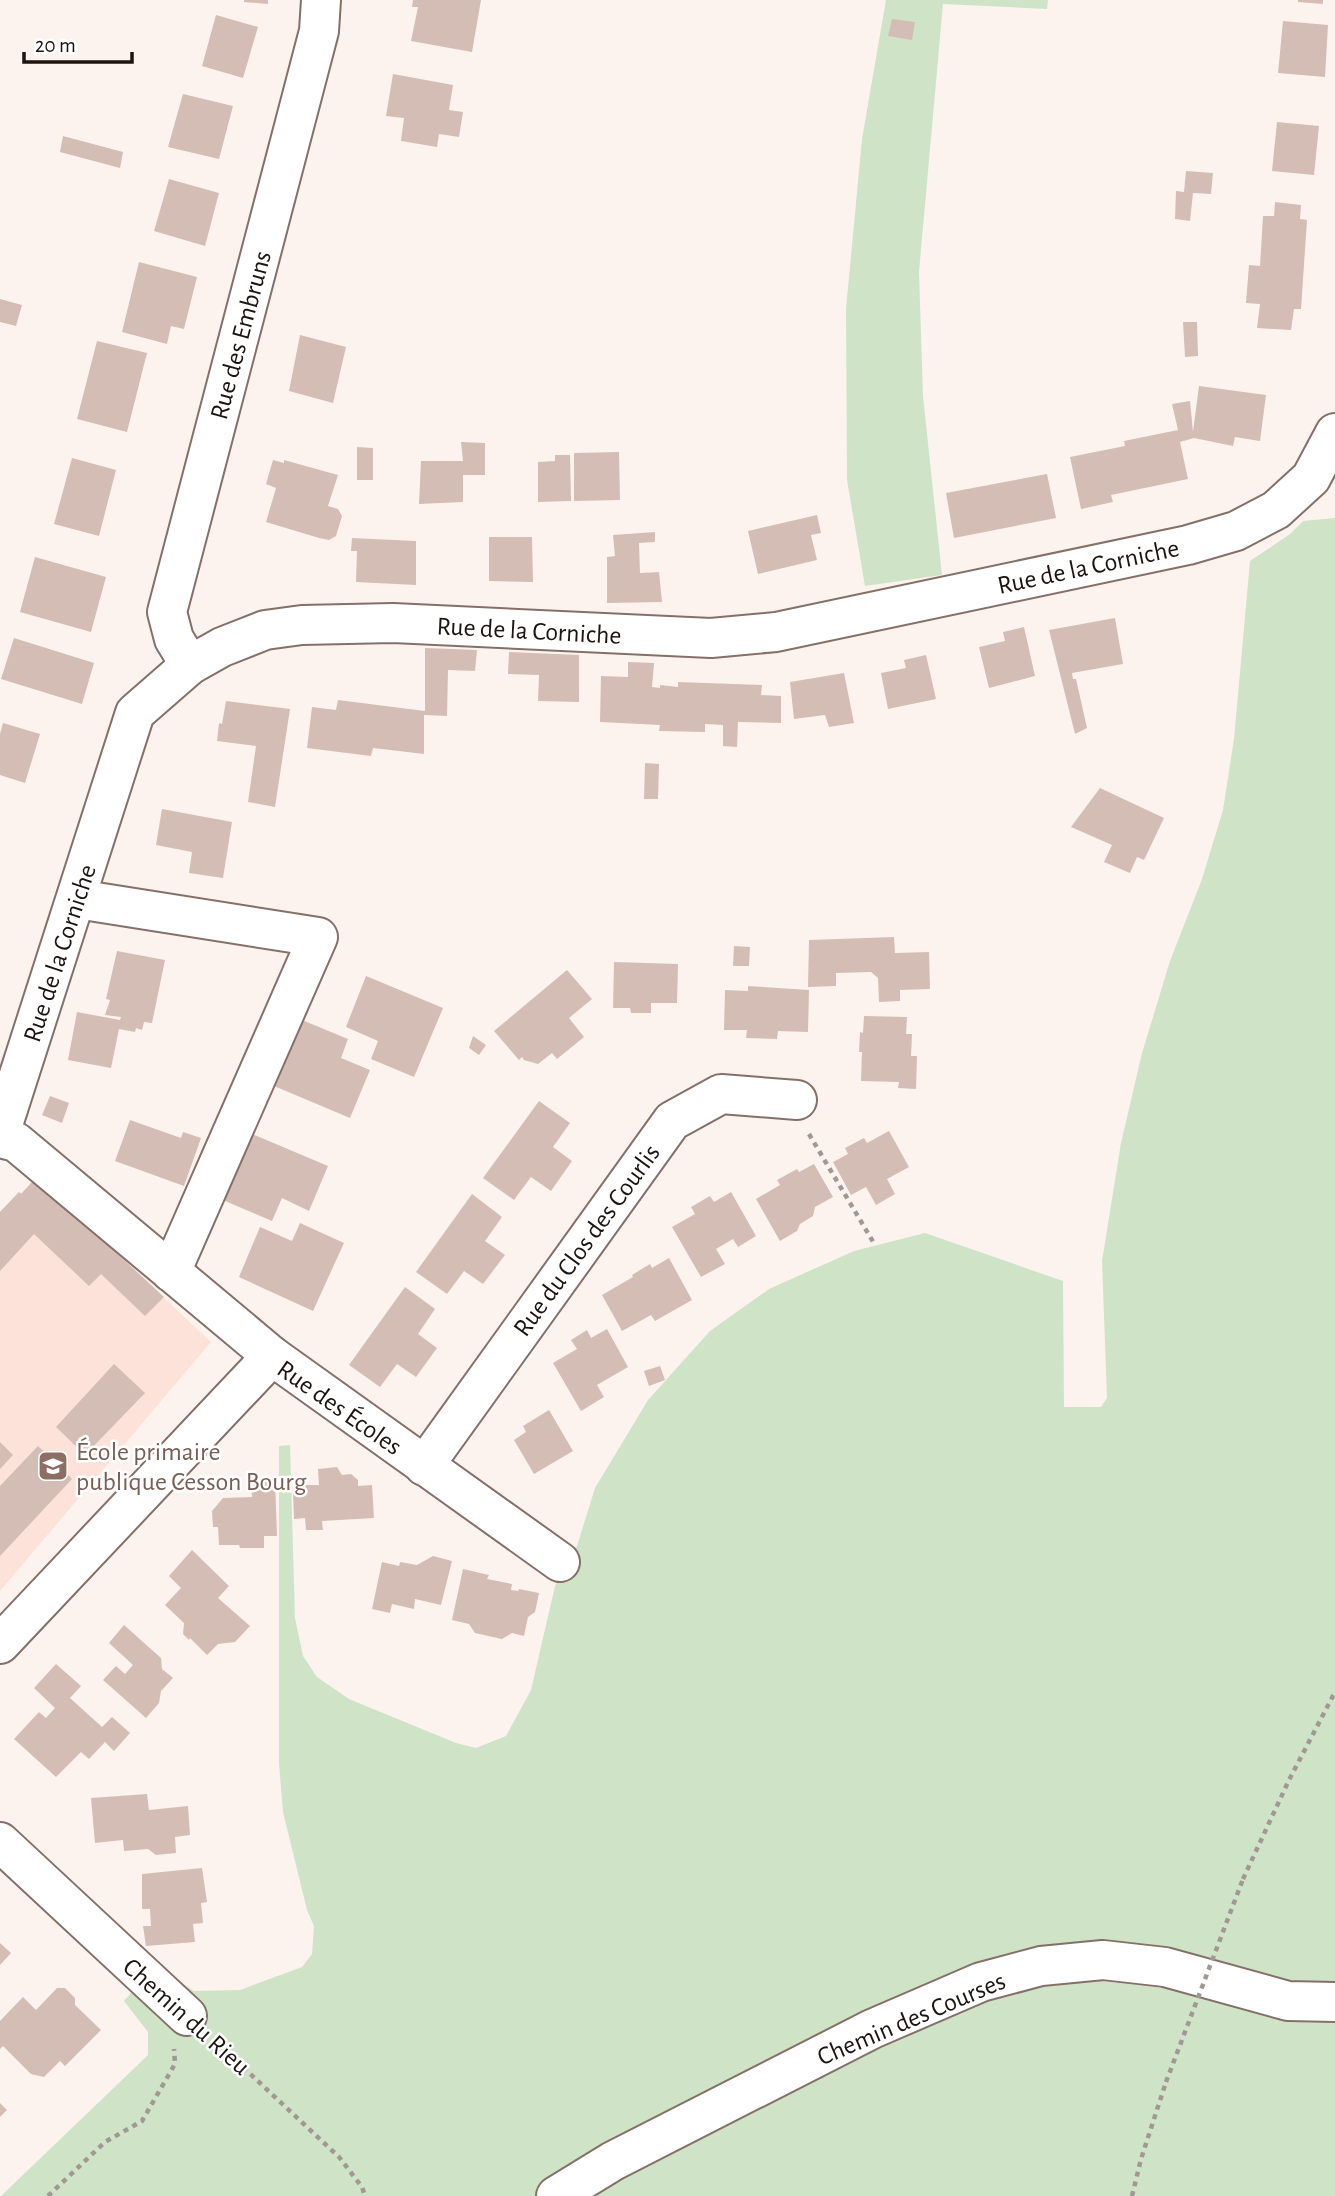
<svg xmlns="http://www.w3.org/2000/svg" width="1335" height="2196" viewBox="0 0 1335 2196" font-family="'Alegreya Sans',sans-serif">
	<rect width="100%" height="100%" fill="#fcf3ef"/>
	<polygon fill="#fce2d8" points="32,1179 50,1191 211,1342 0,1591 0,1212 19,1192 22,1193 32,1182"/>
	<g fill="#cfe4c6">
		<polygon points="886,0 1048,0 1047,9 943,4 919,272 923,396 942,575 865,586 847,480 846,309 862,139"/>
		<polygon points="1335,518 1335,2196 1,2196 148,2055 148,2032 124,2001 155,1965 194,1991 240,1990 302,1967 312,1954 314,1926 307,1910 283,1812 279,1764 279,1446 290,1445 295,1618 303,1656 317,1677 349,1699 456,1743 476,1748 506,1736 531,1690 555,1586 577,1546 595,1488 648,1400 710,1331 769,1289 854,1251 925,1233 1063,1281 1064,1407 1101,1407 1107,1398 1102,1261 1121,1143 1142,1053 1170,961 1202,879 1223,810 1234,739 1250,561 1290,534 1303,521"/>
	</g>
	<g fill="#d4bdb4">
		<polygon points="244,0 268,0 268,4 244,2"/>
		<polygon points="413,0 481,0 472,52 411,41 418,7 412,7"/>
		<polygon points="1298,0 1323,0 1323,4 1298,2"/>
		<polygon points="216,15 258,27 243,78 202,66"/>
		<polygon points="892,19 915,22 912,40 888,36"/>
		<polygon points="1283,21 1328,25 1325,77 1278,73"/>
		<polygon points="393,74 453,85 449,110 463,112 459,137 439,134 437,147 401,141 404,118 386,116"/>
		<polygon points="183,94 233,106 219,159 168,147"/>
		<polygon points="1277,122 1319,126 1314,175 1272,171"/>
		<polygon points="63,136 123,152 120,168 60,152"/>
		<polygon points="1186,171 1213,173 1211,194 1193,193 1190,221 1175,219 1176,191 1184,192"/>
		<polygon points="169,179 219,193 205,246 154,231"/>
		<polygon points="1275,202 1301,205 1300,219 1307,220 1301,309 1294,309 1291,330 1257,328 1260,304 1246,303 1249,265 1260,266 1263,216 1274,216"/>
		<polygon points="139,262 197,277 184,329 171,326 167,344 122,332"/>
		<polygon points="0,299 22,305 16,326 0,322"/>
		<polygon points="1183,322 1197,322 1198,356 1185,357"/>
		<polygon points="300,335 346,347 333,403 289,391"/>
		<polygon points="97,341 147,353 127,432 77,419"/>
		<polygon points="1199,386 1266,395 1260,441 1235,437 1233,446 1194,438 1180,442 1188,479 1111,495 1113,502 1081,509 1070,457 1125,446 1124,441 1178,430 1172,404 1190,401 1193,432"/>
		<polygon points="461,442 485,443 485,475 463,475 463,502 419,504 421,461 463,461"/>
		<polygon points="357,447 373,448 373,480 357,480"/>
		<polygon points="619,452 620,500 574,501 574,453"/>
		<polygon points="555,455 570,455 571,501 538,502 538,462 555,461"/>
		<polygon points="72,458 116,470 99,536 54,524"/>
		<polygon points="273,460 284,463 284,460 338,475 328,506 338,509 342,516 336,536 329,540 319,538 266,522 276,488 266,484"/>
		<polygon points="1047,474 1056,518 954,538 946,493"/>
		<polygon points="817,515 821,533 811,535 817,560 758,574 748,531"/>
		<polygon points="655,532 655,542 639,543 640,573 659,572 662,602 607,603 607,557 615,556 613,535"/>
		<polygon points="489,537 532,537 533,582 489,581"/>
		<polygon points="352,538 416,541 416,585 356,582 357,551 351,551"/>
		<polygon points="35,557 106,577 91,632 20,612"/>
		<polygon points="1115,618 1123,664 1072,673 1073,679 1076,679 1087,728 1075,734 1049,630"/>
		<polygon points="1024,627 1035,676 989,688 979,647 1005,641 1003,632"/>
		<polygon points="14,638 94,663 82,704 1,679"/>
		<polygon points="425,648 477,650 475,671 448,670 447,716 424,715 424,754 373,748 371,756 307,748 312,707 336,710 338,700 425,711"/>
		<polygon points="509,652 579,655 579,702 538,701 539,675 508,674"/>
		<polygon points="926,655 936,699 888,709 881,673 906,668 904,660"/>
		<polygon points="628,662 654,663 652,687 660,688 660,685 678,687 678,682 762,685 761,695 781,696 781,723 738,722 737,747 723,746 723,725 705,724 705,732 659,731 660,725 600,722 601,676 628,677"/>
		<polygon points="844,673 854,723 829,727 825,715 794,719 790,682"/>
		<polygon points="226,701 290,709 275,807 248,802 256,746 217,741 219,723 222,724"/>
		<polygon points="3,723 40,734 25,783 0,775 0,734"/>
		<polygon points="645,763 659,764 658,799 644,799"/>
		<polygon points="1100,788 1164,818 1144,860 1137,857 1130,873 1104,862 1112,845 1071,827"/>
		<polygon points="162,809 232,822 223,878 189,873 192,852 156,845"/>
		<polygon points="894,937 895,953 929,952 930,989 900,990 900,1001 879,1002 878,978 871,972 836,973 836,986 808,987 809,940"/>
		<polygon points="734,946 750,947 749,966 733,966"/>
		<polygon points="117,951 165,960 152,1023 144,1022 142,1030 136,1028 135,1032 119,1029 111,1068 68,1060 77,1012 120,1020 121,1017 105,1015 110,1000 106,999"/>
		<polygon points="614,962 678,964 677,1003 651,1003 651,1013 631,1013 630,1008 613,1008"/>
		<polygon points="567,970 592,999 569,1018 584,1037 557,1059 552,1053 538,1064 524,1060 522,1057 519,1060 494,1031"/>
		<polygon points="366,976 443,1008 414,1077 371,1059 378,1041 346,1027"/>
		<polygon points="748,986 809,990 808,1032 778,1031 777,1039 746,1038 747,1030 724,1030 725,990 748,991"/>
		<polygon points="864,1016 907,1017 906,1034 912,1034 911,1056 917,1056 916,1089 898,1088 899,1082 861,1081 862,1052 859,1052 860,1032 863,1033"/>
		<polygon points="302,1020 348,1039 341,1058 370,1070 350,1118 274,1086"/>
		<polygon points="473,1036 486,1045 479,1055 469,1048"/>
		<polygon points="50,1096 69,1103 62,1123 42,1115"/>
		<polygon points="539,1101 570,1123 553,1147 572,1161 551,1191 531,1177 514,1200 483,1178"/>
		<polygon points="130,1120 181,1138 183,1132 201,1138 184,1186 115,1161"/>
		<polygon points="889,1131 909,1167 887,1179 895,1194 876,1205 866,1187 851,1195 833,1162 848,1154 845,1148 864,1138 867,1143"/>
		<polygon points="252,1134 328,1166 309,1211 282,1198 272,1221 223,1200"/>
		<polygon points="814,1164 833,1197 815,1207 813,1216 800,1224 797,1231 780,1241 756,1199 780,1185 777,1180 797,1169 799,1172"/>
		<polygon points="32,1179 50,1191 164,1297 145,1316 101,1274 89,1286 34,1234 0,1271 0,1212 19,1192 21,1194 32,1182"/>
		<polygon points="731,1192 756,1236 738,1247 733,1239 716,1249 725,1264 701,1277 672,1227 695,1214 691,1207 710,1196 714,1202"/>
		<polygon points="472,1194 502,1217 485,1241 505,1255 483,1284 464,1271 447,1294 416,1272"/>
		<polygon points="300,1223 344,1243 313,1311 239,1277 260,1227 292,1241"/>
		<polygon points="669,1258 692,1300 655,1321 651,1315 622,1331 602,1295 633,1277 632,1275 650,1264 652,1268"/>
		<polygon points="405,1287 435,1309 418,1334 437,1348 416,1377 397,1364 380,1387 349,1365"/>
		<polygon points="607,1329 628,1367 597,1385 604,1397 581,1411 553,1363 577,1349 571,1340 587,1330 591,1338"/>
		<polygon points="114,1364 145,1393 85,1455 56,1427"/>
		<polygon points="660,1366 665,1380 649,1386 644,1371"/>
		<polygon points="549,1410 573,1451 534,1474 514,1440 526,1432 523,1426"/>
		<polygon points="0,1442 13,1455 0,1469"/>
		<polygon points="38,1446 72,1479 0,1556 0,1486"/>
		<polygon points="337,1467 342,1475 351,1474 358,1480 358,1486 372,1485 374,1518 322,1521 323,1530 306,1530 305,1518 294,1519 293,1492 304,1491 303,1485 319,1485 318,1469"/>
		<polygon points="251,1479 275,1479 277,1536 264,1536 264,1548 240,1548 239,1545 219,1545 218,1527 213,1527 212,1511 223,1498 252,1497"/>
		<polygon points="192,1550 229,1586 218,1598 250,1626 235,1642 218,1644 207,1655 190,1638 189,1640 183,1634 184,1623 165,1605 181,1588 169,1576"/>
		<polygon points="433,1556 452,1561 441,1605 415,1599 414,1609 392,1604 390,1613 372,1609 382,1562 399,1566 400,1562 417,1565"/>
		<polygon points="463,1569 489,1575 487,1579 512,1584 511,1590 518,1591 519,1589 539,1593 535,1612 528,1617 524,1636 512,1633 502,1639 475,1633 469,1624 452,1620"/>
		<polygon points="124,1625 161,1658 162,1669 173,1678 161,1691 159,1703 146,1718 103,1680 116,1666 125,1674 133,1665 109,1643"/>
		<polygon points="56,1664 81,1686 70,1698 102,1727 112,1717 130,1733 114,1751 105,1742 89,1759 81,1752 56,1777 14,1739 39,1712 46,1718 55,1708 34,1688"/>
		<polygon points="147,1794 149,1810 188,1806 190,1835 175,1837 176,1853 156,1855 148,1849 124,1851 123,1840 95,1843 91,1798"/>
		<polygon points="202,1868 207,1902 201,1903 203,1923 193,1924 195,1942 146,1946 143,1926 151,1926 150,1909 142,1909 142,1874"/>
		<polygon points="0,1943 11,1953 0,1965"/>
		<polygon points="57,1988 65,1988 75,1998 75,2005 101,2030 65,2066 60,2061 44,2077 31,2074 3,2046 0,2049 0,2021 23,1997 36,2010"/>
		<polygon points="0,2103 7,2110 0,2117"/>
	</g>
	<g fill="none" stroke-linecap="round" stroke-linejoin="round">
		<g stroke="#857068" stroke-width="42">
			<g id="minor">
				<polyline points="190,665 174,639 167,612 319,31 321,0"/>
				<polyline points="77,899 318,937 171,1272"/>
				<polyline points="0,1134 135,713 190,665 222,647 265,630 302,625 393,623 711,638 776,632 1188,545 1236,531 1276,510 1311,478 1335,433"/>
				<polyline points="0,1138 16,1142 272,1356 560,1562"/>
				<polyline points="424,1466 672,1121 721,1094 797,1100"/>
				<polyline points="0,1644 272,1356"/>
				<polyline points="0,1842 187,2016"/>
				<polyline points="556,2196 613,2161 872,2029 981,1982 1041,1966 1103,1960 1165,1967 1288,2001 1335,2002"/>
			</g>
		</g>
		<g stroke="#a19894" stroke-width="4.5" stroke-dasharray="5 5" stroke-linecap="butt">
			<polyline points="809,1134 875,1245"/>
			<polyline points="1243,1879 1289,1780 1335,1692"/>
			<polyline points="214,2040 339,2157 362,2187 365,2196"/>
			<polyline points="48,2196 105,2142 142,2121 175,2064 174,2049"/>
			<polyline points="1132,2196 1141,2159 1166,2082"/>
		</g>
		<use href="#minor" stroke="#fff" stroke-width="38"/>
		<polyline stroke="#a19894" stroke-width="4.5" stroke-dasharray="5 5" stroke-linecap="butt" points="1166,2082 1243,1879"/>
	</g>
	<defs>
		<g id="school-square" transform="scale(1.575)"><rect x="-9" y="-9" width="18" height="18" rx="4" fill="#8d6e63" stroke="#fff"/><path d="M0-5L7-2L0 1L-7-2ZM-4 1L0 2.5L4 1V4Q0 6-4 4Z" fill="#fff"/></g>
	</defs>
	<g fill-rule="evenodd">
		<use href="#school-square" x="53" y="1466"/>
	</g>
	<g text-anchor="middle" stroke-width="5" stroke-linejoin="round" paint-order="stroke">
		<g font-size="26" fill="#1c1411" stroke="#fff">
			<text transform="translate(240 335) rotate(-75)" y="9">Rue des Embruns</text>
			<text transform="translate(1088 566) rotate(-12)" y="9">Rue de la Corniche</text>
			<text transform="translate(529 630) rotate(3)" y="9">Rue de la Corniche</text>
			<text transform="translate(59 953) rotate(-72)" y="9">Rue de la Corniche</text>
			<text transform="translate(586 1240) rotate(-54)" y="9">Rue du Clos des Courlis</text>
			<text transform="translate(340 1407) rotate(35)" y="9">Rue des Écoles</text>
			<text transform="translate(187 2016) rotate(42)" y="9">Chemin du Rieu</text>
			<text transform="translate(911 2018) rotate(-23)" y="9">Chemin des Courses</text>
		</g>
		<g font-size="26" fill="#785e54" stroke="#fff" text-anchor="start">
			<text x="76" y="1460">École primaire<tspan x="76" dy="30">publique Cesson Bourg</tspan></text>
		</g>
	</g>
	<path d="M24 52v10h108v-10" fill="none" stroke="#1c1411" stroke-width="3.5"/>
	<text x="35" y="52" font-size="21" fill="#1c1411" stroke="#ffffff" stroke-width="5" paint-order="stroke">20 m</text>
</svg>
